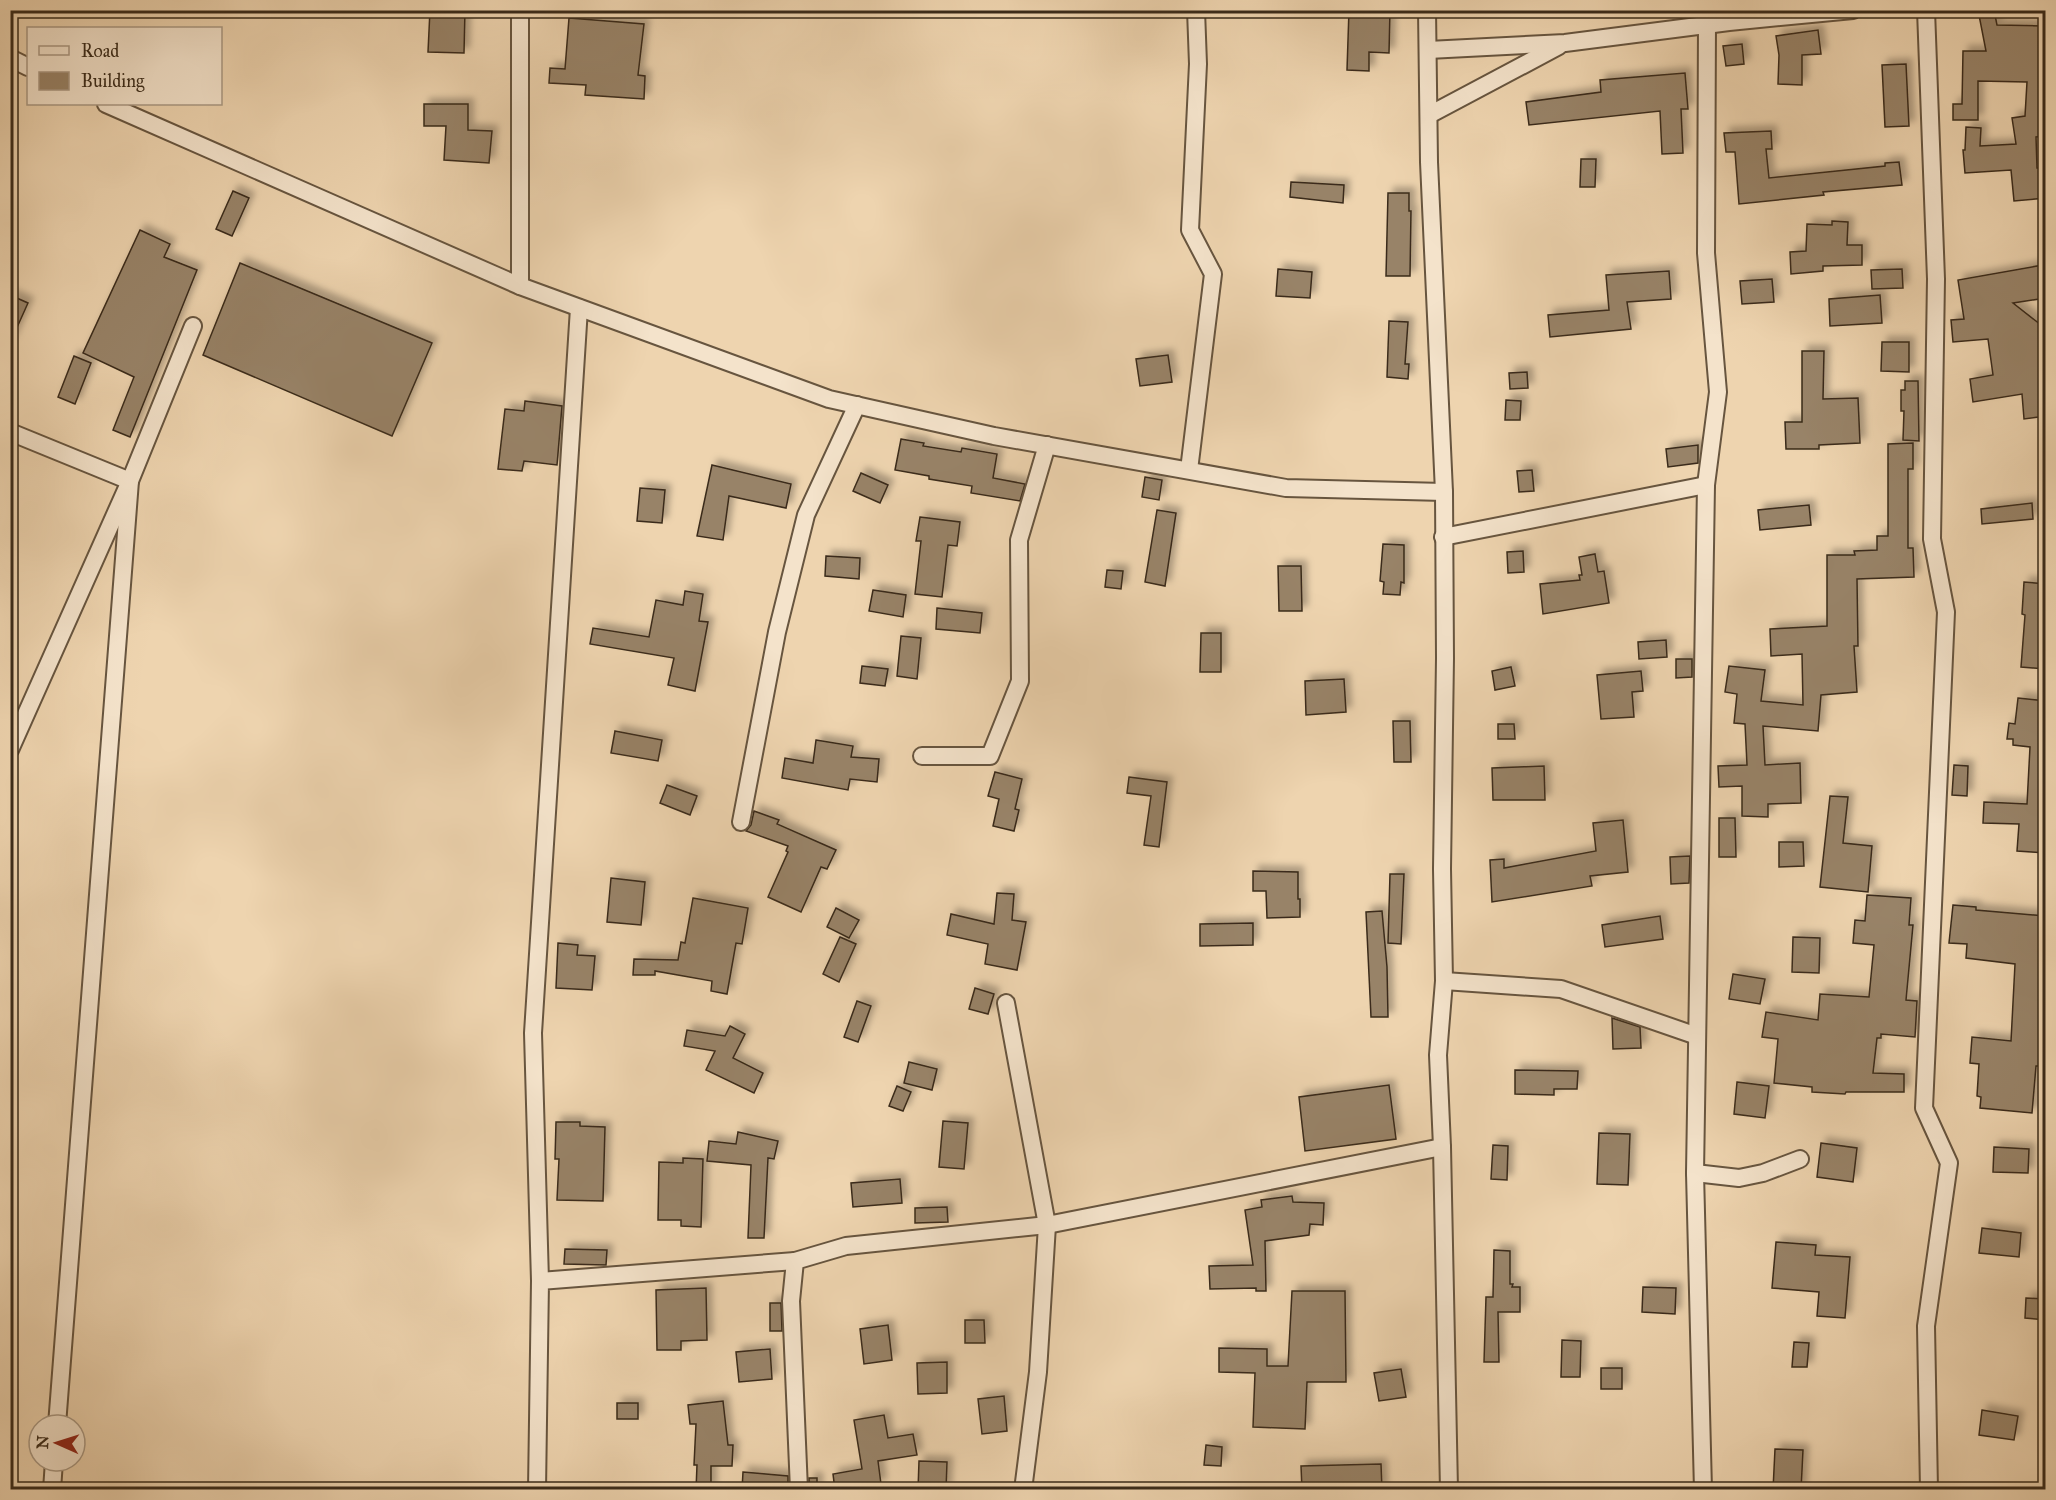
<svg xmlns="http://www.w3.org/2000/svg" width="2056" height="1500" viewBox="0 0 2056 1500" font-family="'IM FELL Great Primer',serif">
	<defs>
		<filter id="shadow"><feDropShadow dx="5.5" dy="-5.5" stdDeviation="3" flood-color="#0004"/></filter>
	</defs>
	<rect width="100%" height="100%" fill="#eed4af"/>
	<filter id="stains"><feTurbulence type="fractalNoise" baseFrequency=".00333" numOctaves="4"/><feColorMatrix values="0 0 0 0 .2 0 0 0 0 .09 0 0 0 0 .02 0 0 0 .5 -.17"/></filter>
	<radialGradient id="worn" r=".72"><stop offset=".6" stop-color="#630" stop-opacity="0"/><stop offset="1" stop-color="#630" stop-opacity=".3"/></radialGradient>
	<g fill="#988367" stroke="#3a2b1a" stroke-width="1.5" filter="url(#shadow)">
		<polygon points="430,10 465,10 464,53 428,52"/>
		<polygon points="1349,10 1390,10 1389,53 1369,52 1369,71 1347,70"/>
		<polygon points="1978,10 1994,10 1997,25 2046,26 2046,111 2041,111 2045,136 2036,137 2037,168 2042,168 2046,198 2014,201 2011,170 1965,173 1963,150 1965,150 1966,127 1981,128 1980,146 2016,144 2012,118 2025,116 2027,82 1978,81 1978,120 1953,120 1953,104 1962,104 1963,51 1986,51"/>
		<polygon points="569,18 644,24 638,75 645,76 644,99 585,95 586,85 549,83 550,68 565,69"/>
		<polygon points="1818,30 1821,54 1802,55 1802,85 1778,84 1779,55 1776,36"/>
		<polygon points="1742,44 1744,64 1726,66 1723,46"/>
		<polygon points="1906,64 1909,126 1885,127 1882,65"/>
		<polygon points="1685,73 1688,109 1681,109 1683,153 1662,154 1660,111 1529,125 1526,102 1601,92 1600,80"/>
		<polygon points="424,104 468,104 468,130 492,131 489,163 444,160 446,126 424,126"/>
		<polygon points="1771,131 1772,149 1766,149 1769,178 1885,166 1885,163 1899,162 1902,185 1823,192 1824,195 1739,204 1735,152 1726,152 1724,133"/>
		<polygon points="1581,159 1596,159 1595,187 1580,187"/>
		<polygon points="1291,182 1344,185 1343,203 1290,197"/>
		<polygon points="233,191 249,198 232,236 216,229"/>
		<polygon points="1388,193 1409,193 1409,211 1411,211 1410,276 1386,276"/>
		<polygon points="1832,221 1848,222 1847,245 1862,245 1862,265 1823,266 1823,271 1791,274 1790,252 1806,251 1807,224 1832,225"/>
		<polygon points="140,230 170,244 164,257 197,270 130,437 113,430 134,377 83,353"/>
		<polygon points="240,263 432,343 392,436 203,355"/>
		<polygon points="2043,265 2046,298 2013,303 2041,325 2043,329 2040,349 2046,348 2046,416 2024,419 2022,394 1973,402 1970,379 1993,375 1988,339 1953,342 1951,320 1964,319 1958,280"/>
		<polygon points="1278,269 1312,272 1310,298 1276,296"/>
		<polygon points="1902,269 1903,288 1872,289 1871,270"/>
		<polygon points="1669,271 1671,299 1627,302 1631,329 1550,337 1548,315 1609,310 1606,275"/>
		<polygon points="1772,279 1774,302 1742,304 1740,281"/>
		<polygon points="10,295 28,303 10,343"/>
		<polygon points="1880,295 1882,323 1830,326 1829,299"/>
		<polygon points="1389,321 1408,322 1405,364 1409,364 1408,379 1387,377"/>
		<polygon points="1882,342 1909,342 1909,372 1881,371"/>
		<polygon points="1802,351 1824,351 1823,399 1858,398 1860,443 1819,445 1819,449 1786,449 1785,422 1802,422"/>
		<polygon points="1168,355 1172,382 1140,386 1136,359"/>
		<polygon points="74,356 91,363 75,404 58,397"/>
		<polygon points="1527,372 1528,388 1510,389 1509,373"/>
		<polygon points="1905,381 1918,381 1919,441 1903,440 1904,411 1901,411 1901,390 1905,390"/>
		<polygon points="1506,400 1521,401 1520,420 1505,420"/>
		<polygon points="525,401 562,406 557,465 524,461 522,471 498,469 505,409 524,411"/>
		<polygon points="901,439 924,443 923,446 961,452 962,448 997,454 993,478 1025,484 1020,501 971,493 972,486 929,479 929,476 895,470"/>
		<polygon points="1913,443 1913,469 1908,469 1908,548 1913,548 1914,577 1857,579 1858,646 1854,646 1857,692 1821,695 1818,731 1763,726 1765,765 1800,763 1801,803 1768,804 1768,817 1742,816 1742,786 1719,787 1718,766 1747,765 1745,724 1734,723 1737,694 1725,692 1729,666 1765,670 1761,701 1803,705 1802,654 1771,656 1770,629 1827,626 1827,555 1855,555 1854,551 1877,550 1877,536 1888,536 1888,444"/>
		<polygon points="1698,445 1698,463 1668,467 1666,449"/>
		<polygon points="712,465 791,484 786,508 729,496 723,540 697,536"/>
		<polygon points="1532,470 1534,491 1519,492 1517,471"/>
		<polygon points="861,473 888,485 880,503 853,491"/>
		<polygon points="1145,477 1162,480 1159,500 1142,497"/>
		<polygon points="640,488 665,490 662,523 637,521"/>
		<polygon points="2032,503 2033,519 1982,524 1981,509"/>
		<polygon points="1809,505 1811,525 1760,530 1758,510"/>
		<polygon points="1157,510 1176,513 1165,586 1145,582"/>
		<polygon points="920,517 960,522 957,546 948,545 942,597 915,594 921,541 916,541"/>
		<polygon points="1383,544 1404,545 1404,583 1401,582 1400,595 1383,594 1384,582 1380,581"/>
		<polygon points="1523,551 1524,572 1508,573 1507,552"/>
		<polygon points="1595,554 1598,572 1604,571 1609,603 1543,614 1540,584 1580,580 1579,575 1582,575 1579,557"/>
		<polygon points="826,556 860,558 859,579 825,576"/>
		<polygon points="1278,566 1301,566 1302,611 1279,611"/>
		<polygon points="1107,570 1123,571 1121,589 1105,587"/>
		<polygon points="2024,582 2046,584 2046,669 2021,667 2025,615 2022,614"/>
		<polygon points="873,590 906,595 903,617 869,611"/>
		<polygon points="685,591 703,594 699,621 708,622 695,691 668,685 674,658 590,644 593,628 649,637 656,600 683,605"/>
		<polygon points="937,608 982,613 980,633 936,629"/>
		<polygon points="1201,633 1221,633 1221,672 1200,672"/>
		<polygon points="901,636 921,638 917,679 897,676"/>
		<polygon points="1666,640 1667,657 1639,659 1638,642"/>
		<polygon points="1676,659 1692,659 1692,677 1676,678"/>
		<polygon points="862,666 888,669 885,686 860,683"/>
		<polygon points="1511,667 1515,686 1495,690 1492,671"/>
		<polygon points="1641,671 1643,691 1632,692 1634,717 1601,719 1597,675"/>
		<polygon points="1344,679 1346,712 1306,715 1305,681"/>
		<polygon points="2018,698 2046,701 2046,853 2017,851 2019,824 1983,823 1984,802 2027,804 2030,747 2013,745 2013,739 2007,739 2009,723 2015,724"/>
		<polygon points="1393,721 1410,721 1411,762 1394,762"/>
		<polygon points="1498,724 1514,724 1515,739 1498,739"/>
		<polygon points="615,731 662,740 658,761 611,753"/>
		<polygon points="816,740 853,746 851,757 879,759 877,782 850,779 848,790 782,778 785,758 813,763"/>
		<polygon points="1954,765 1968,766 1967,796 1952,795"/>
		<polygon points="1544,766 1545,800 1493,800 1492,768"/>
		<polygon points="995,772 1022,779 1015,809 1019,810 1014,831 993,826 999,799 988,796"/>
		<polygon points="1129,777 1167,782 1159,847 1144,845 1151,796 1127,793"/>
		<polygon points="667,785 697,796 690,815 660,803"/>
		<polygon points="1830,796 1848,797 1843,843 1872,846 1868,892 1820,887"/>
		<polygon points="754,811 779,820 777,824 836,850 827,869 821,867 801,912 768,897 788,852 786,851 788,846 746,831 751,825"/>
		<polygon points="1719,818 1735,818 1736,857 1719,857"/>
		<polygon points="1623,820 1628,872 1590,876 1592,886 1492,902 1490,860 1504,859 1504,868 1596,851 1593,823"/>
		<polygon points="1779,842 1803,842 1804,866 1779,867"/>
		<polygon points="1690,856 1689,883 1671,884 1670,857"/>
		<polygon points="1253,871 1298,872 1298,899 1300,899 1300,917 1267,918 1266,891 1253,891"/>
		<polygon points="1390,874 1404,874 1401,944 1388,943"/>
		<polygon points="611,878 645,882 641,925 607,922"/>
		<polygon points="997,893 1014,894 1012,920 1026,922 1017,970 985,964 988,944 947,935 951,914 994,924"/>
		<polygon points="1867,895 1911,898 1909,925 1913,925 1906,1000 1917,1001 1915,1037 1881,1034 1881,1038 1877,1038 1873,1073 1904,1074 1904,1092 1846,1092 1845,1094 1812,1092 1812,1087 1774,1083 1778,1039 1762,1037 1766,1012 1818,1020 1820,994 1869,997 1874,945 1853,943 1855,920 1865,921"/>
		<polygon points="693,898 748,908 742,944 736,943 727,994 711,991 712,981 655,971 655,975 633,975 634,959 678,960 681,942 685,943"/>
		<polygon points="1953,905 1976,907 1976,910 2046,916 2046,963 2041,1016 2042,1017 2039,1066 2036,1066 2032,1113 1980,1108 1981,1097 1977,1096 1979,1064 1970,1063 1972,1037 2011,1041 2015,964 1966,958 1967,944 1949,943"/>
		<polygon points="836,908 859,920 849,938 827,927"/>
		<polygon points="1382,911 1387,967 1388,1017 1371,1017 1366,912"/>
		<polygon points="1660,916 1663,939 1605,947 1602,925"/>
		<polygon points="1253,923 1253,945 1200,946 1200,924"/>
		<polygon points="840,937 856,944 839,982 823,974"/>
		<polygon points="1793,937 1820,938 1819,973 1792,972"/>
		<polygon points="558,943 578,945 577,955 595,956 592,990 556,988"/>
		<polygon points="1733,974 1765,979 1760,1004 1729,999"/>
		<polygon points="975,988 994,994 988,1014 969,1009"/>
		<polygon points="857,1001 871,1006 858,1042 844,1037"/>
		<polygon points="1612,1018 1640,1027 1641,1048 1613,1049"/>
		<polygon points="730,1026 745,1034 733,1058 763,1073 754,1093 706,1070 715,1051 684,1046 687,1030 725,1036"/>
		<polygon points="909,1062 937,1069 932,1090 904,1083"/>
		<polygon points="1515,1070 1578,1071 1577,1089 1554,1089 1554,1095 1515,1094"/>
		<polygon points="1737,1082 1769,1086 1765,1118 1734,1114"/>
		<polygon points="1389,1085 1396,1139 1305,1151 1299,1097"/>
		<polygon points="897,1086 911,1092 903,1111 889,1106"/>
		<polygon points="943,1121 968,1123 964,1169 939,1167"/>
		<polygon points="556,1122 580,1122 580,1126 605,1127 603,1201 557,1200 559,1159 555,1159"/>
		<polygon points="738,1132 778,1141 774,1159 768,1158 764,1238 748,1238 751,1165 707,1161 709,1141 736,1144"/>
		<polygon points="1599,1133 1630,1134 1628,1185 1597,1184"/>
		<polygon points="1821,1143 1857,1148 1853,1182 1817,1177"/>
		<polygon points="1493,1145 1508,1146 1507,1180 1491,1179"/>
		<polygon points="1994,1147 2029,1149 2028,1173 1993,1172"/>
		<polygon points="683,1158 703,1159 701,1227 681,1226 681,1220 658,1220 659,1162 683,1163"/>
		<polygon points="900,1179 902,1203 853,1207 851,1183"/>
		<polygon points="1292,1196 1293,1202 1324,1203 1323,1225 1310,1224 1309,1235 1265,1241 1266,1291 1256,1291 1256,1288 1210,1289 1209,1266 1253,1265 1245,1210 1262,1207 1261,1200"/>
		<polygon points="947,1207 948,1222 915,1223 915,1208"/>
		<polygon points="1982,1228 2021,1233 2019,1257 1979,1253"/>
		<polygon points="1776,1242 1816,1245 1815,1255 1850,1257 1845,1318 1817,1316 1819,1292 1772,1288"/>
		<polygon points="565,1249 607,1250 606,1265 564,1264"/>
		<polygon points="1494,1250 1510,1251 1510,1284 1513,1284 1512,1287 1520,1287 1520,1312 1498,1312 1499,1362 1484,1362 1486,1297 1493,1297"/>
		<polygon points="1643,1287 1676,1288 1675,1314 1642,1312"/>
		<polygon points="706,1288 707,1340 681,1341 681,1350 657,1350 656,1290"/>
		<polygon points="1292,1291 1345,1291 1346,1382 1307,1382 1305,1429 1253,1427 1255,1373 1219,1372 1219,1348 1267,1349 1267,1366 1288,1366"/>
		<polygon points="2026,1298 2046,1299 2046,1320 2025,1318"/>
		<polygon points="770,1303 781,1303 782,1331 770,1331"/>
		<polygon points="965,1320 984,1320 985,1343 965,1343"/>
		<polygon points="888,1325 892,1360 864,1364 860,1329"/>
		<polygon points="1562,1340 1581,1341 1580,1377 1561,1377"/>
		<polygon points="1794,1342 1809,1343 1807,1367 1792,1367"/>
		<polygon points="770,1349 772,1379 739,1382 736,1352"/>
		<polygon points="947,1362 947,1393 918,1394 917,1363"/>
		<rect x="1601" y="1368" width="21" height="21"/>
		<polygon points="1401,1369 1406,1397 1379,1401 1374,1373"/>
		<polygon points="1004,1396 1007,1431 982,1434 978,1399"/>
		<polygon points="723,1401 728,1445 733,1445 732,1466 711,1466 711,1490 696,1490 697,1465 694,1465 696,1424 690,1424 688,1405"/>
		<rect x="617" y="1403" width="21" height="16"/>
		<polygon points="1982,1410 2018,1416 2014,1440 1979,1435"/>
		<polygon points="884,1415 888,1438 913,1434 917,1455 878,1461 881,1484 835,1490 833,1474 862,1469 854,1420"/>
		<polygon points="1206,1445 1222,1447 1221,1466 1204,1465"/>
		<polygon points="1775,1449 1803,1450 1801,1490 1773,1490"/>
		<polygon points="919,1461 947,1462 946,1490 918,1490"/>
		<polygon points="1381,1464 1382,1490 1302,1490 1301,1466"/>
		<polygon points="743,1472 788,1476 788,1490 742,1490"/>
		<rect x="809" y="1478" width="8" height="12"/>
	</g>
	<g fill="none" stroke-linecap="round" stroke-linejoin="round">
		<g stroke="#67553f" stroke-width="20">
			<g id="street">
				<polyline points="1427,10 1429,162 1444,492 1445,658 1442,869 1444,981 1438,1055 1442,1147 1449,1490"/>
				<polyline points="1926,10 1936,279 1932,539 1946,612 1924,1108 1949,1163 1926,1326 1929,1490"/>
				<polyline points="1428,50 1565,43 1729,22 1853,10"/>
				<polyline points="10,58 28,67"/>
				<polyline points="106,104 520,286 829,399 994,436 1286,488 1444,492"/>
				<polyline points="1429,115 1559,46"/>
				<polyline points="520,286 520,10"/>
				<polyline points="10,432 130,481 57,1425"/>
				<polyline points="1189,470 1213,274 1190,230 1198,64 1196,10"/>
				<polyline points="1443,537 1706,485"/>
				<polyline points="10,750 130,481 193,326"/>
				<polyline points="922,756 990,756 1020,681 1019,540 1047,445"/>
				<polyline points="741,822 777,632 806,515 857,405"/>
				<polyline points="1444,981 1561,989 1697,1036"/>
				<polyline points="1006,1003 1047,1225 1038,1372 1023,1490"/>
				<polyline points="1695,1173 1739,1178 1763,1173 1800,1159"/>
				<polyline points="540,1281 533,1033 579,308"/>
				<polyline points="52,1490 54,1461"/>
				<polyline points="537,1490 540,1281 795,1261"/>
				<polyline points="799,1490 791,1301 795,1261 846,1246 1047,1225 1442,1147"/>
				<polyline points="1703,1490 1695,1173 1706,485 1718,392 1706,253 1707,24"/>
			</g>
		</g>
		<use href="#street" stroke="#f4e3cb" stroke-width="16"/>
	</g>
	<rect width="2056" height="1500" fill="none" stroke="#eed4af" stroke-width="36"/>
	<rect x="12" y="12" width="2032" height="1476" fill="none" stroke="#3a2b1a" stroke-width="3"/>
	<rect x="18" y="18" width="2020" height="1464" fill="none" stroke="#3a2b1a" stroke-width="1.5"/>
	<rect x="27" y="27" width="195" height="78" fill="#f4e3cb" stroke="#aa9984" stroke-width="1.5"/>
	<rect x="39" y="46" width="30" height="9" fill="#f4e3cb" stroke="#aa9984" stroke-width="1.5"/>
	<text x="81" y="57" font-size="18" fill="#3a2b1a">Road</text>
	<rect x="39" y="72" width="30" height="18" fill="#988367" stroke="#aa9984" stroke-width="1.5"/>
	<text x="81" y="87" font-size="18" fill="#3a2b1a">Building</text>
	<g transform="translate(57 1443) rotate(273)"><circle r="28" fill="#f4e3cb" stroke="#aa9984" stroke-width="1.5"/>
	<path d="M0-4.5L10 22L0 15L-10 22Z" fill="#8f2418"/>
	<text y="-9" font-size="16" font-weight="bold" text-anchor="middle" fill="#3a2b1a">N</text>
	</g>
	<rect width="100%" height="100%" filter="url(#stains)"/>
	<rect width="100%" height="100%" fill="url(#worn)"/>
</svg>
